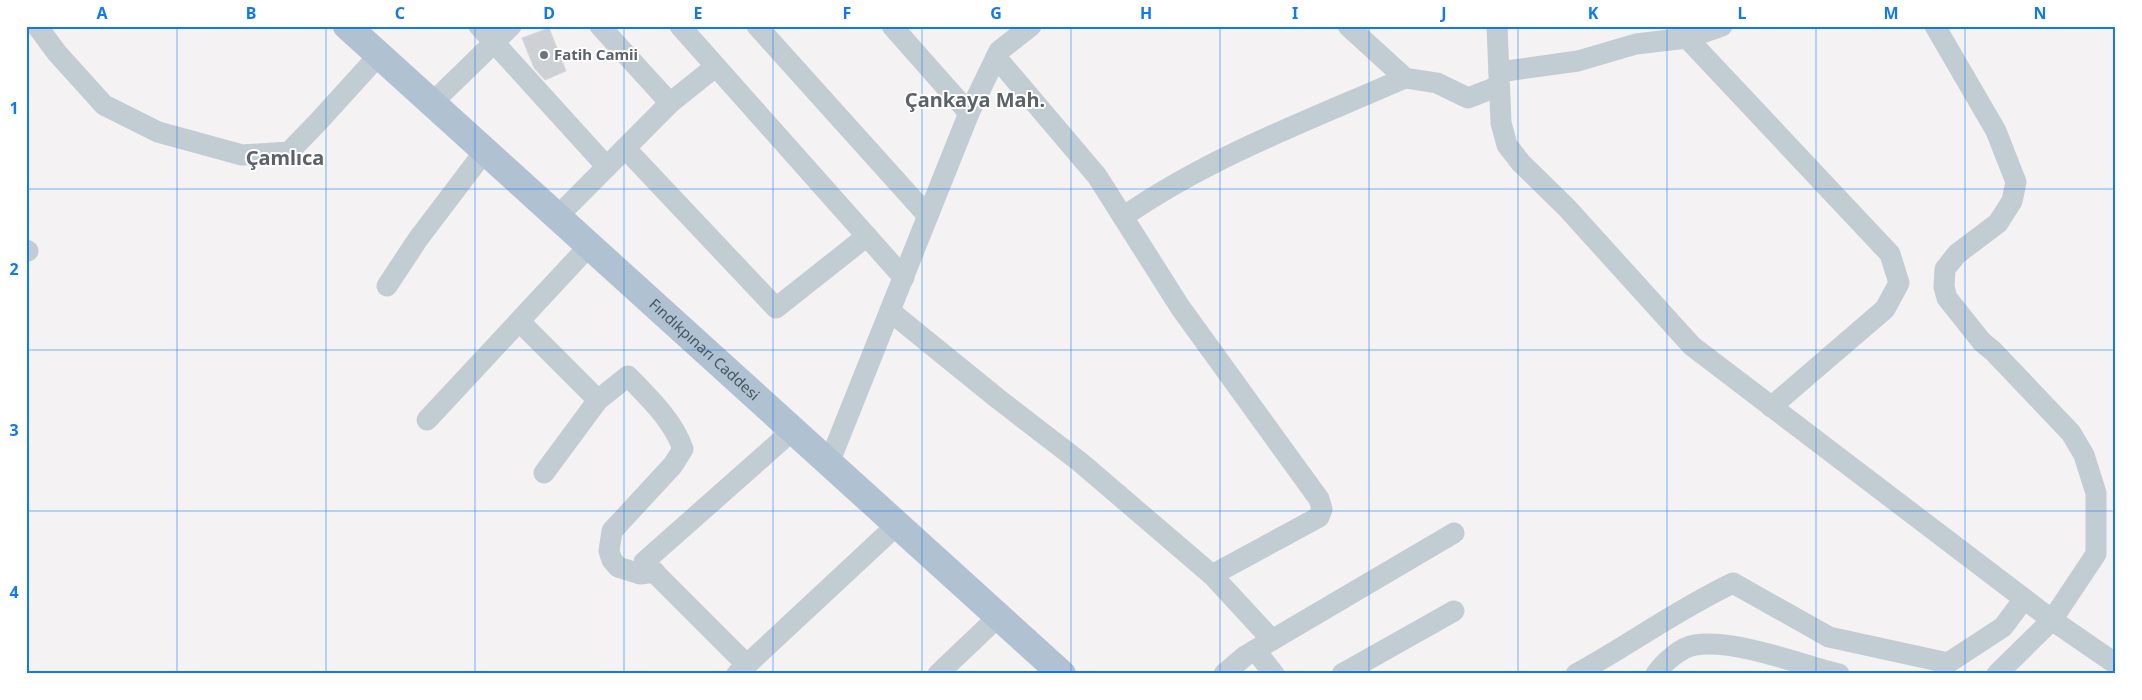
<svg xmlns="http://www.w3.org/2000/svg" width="2142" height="700" viewBox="0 0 2142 700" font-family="'Noto Sans',sans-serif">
	<rect width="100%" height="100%" fill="#f4f2f2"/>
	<polygon fill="#cdd1d6" stroke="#d5d8dd" points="549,28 566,71 545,80 534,68 522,38"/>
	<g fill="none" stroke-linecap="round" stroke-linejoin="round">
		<g stroke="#c2ccd3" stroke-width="21">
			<polyline points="37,26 57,53 104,105 158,132 242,155 289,152 319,121 378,56"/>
			<polyline points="479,26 607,167"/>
			<polyline points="600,26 670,103"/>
			<polyline points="680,26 904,278"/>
			<polyline points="757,26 928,216"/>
			<polyline points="892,26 969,113"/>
			<polyline points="1348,26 1405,78 1437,83 1468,98 1499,86"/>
			<polyline points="1497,26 1501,123 1507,145 1521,163 1567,208 1692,346 2052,620 2116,664"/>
			<polyline points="1935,26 1996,131 2016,182 2012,201 1998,223 1957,254 1945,269 1944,287 1947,298 1982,342 1993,351 2071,433 2084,455 2096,493 2096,554 2052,620 1997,674"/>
			<polyline points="1687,38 1890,254 1899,283 1885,309 1771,407"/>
			<polyline points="996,57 1097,176 1180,307 1319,499 1322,509 1319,517 1212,575"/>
			<polyline points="1499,72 1578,61 1636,44 1687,38 1722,26"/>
			<polyline points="431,104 511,26"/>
			<polyline points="625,148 776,308 867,236"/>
			<polyline points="557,217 670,103 715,67"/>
			<path d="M1123,217c86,-60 186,-97 282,-139"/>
			<polyline points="26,250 28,251"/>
			<polyline points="387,286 418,239 484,152"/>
			<polyline points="891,312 997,398 1080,462 1212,575 1272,640"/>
			<polyline points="520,322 598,400"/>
			<polyline points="427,420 589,246"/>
			<polyline points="829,463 969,113 999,51 1031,26"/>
			<path d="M544,473l54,-73 30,-24c21,22 45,44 55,73l-10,16 -61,66 -3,20 3,9 6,7 22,7 15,-2"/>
			<polyline points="1255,650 1274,674"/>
			<polyline points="747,665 644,562 793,430"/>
			<polyline points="737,674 898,524"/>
			<polyline points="938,674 999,616"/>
			<polyline points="1224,674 1245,656 1454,533"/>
			<polyline points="1342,674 1454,611"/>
			<path d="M1576,674c53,-29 102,-65 157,-91l96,54 119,26 55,-36 21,-28"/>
			<path d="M1656,674c7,-11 25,-27 39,-29 41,-6 103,19 144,29"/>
		</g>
		<path stroke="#b0c2d1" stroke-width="28" id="s1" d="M347,26l715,648"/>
	</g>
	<path fill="none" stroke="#1179ee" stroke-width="1" stroke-opacity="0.55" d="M177,26v648M326,26v648M475,26v648M624,26v648M773,26v648M922,26v648M1071,26v648M1220,26v648M1369,26v648M1518,26v648M1667,26v648M1816,26v648M1965,26v648M26,189h2090M26,350h2090M26,511h2090"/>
	<circle fill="#6b7280" stroke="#fff" stroke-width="2" cx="544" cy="55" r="5"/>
	<g text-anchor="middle" stroke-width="4" stroke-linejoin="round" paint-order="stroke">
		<g font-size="15" font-weight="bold" fill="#5b616d" stroke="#fff" text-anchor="start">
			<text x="554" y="60">Fatih Camii</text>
		</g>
		<g font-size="15" fill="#485660" stroke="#fff">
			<text dy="5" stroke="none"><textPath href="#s1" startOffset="482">Fındıkpınarı Caddesi</textPath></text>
		</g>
		<g font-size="20" font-weight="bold" fill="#5d6267" stroke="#fff">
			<text x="975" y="107">Çankaya Mah.</text>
			<text x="285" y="165">Çamlıca</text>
		</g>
	</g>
	<rect width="2142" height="700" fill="none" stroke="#ffffff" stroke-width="55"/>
	<rect x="28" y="28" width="2086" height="644" fill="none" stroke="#1179ee" stroke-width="2"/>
	<g font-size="16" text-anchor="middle" font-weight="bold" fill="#1179ee">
		<text x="102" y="19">A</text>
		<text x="251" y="19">B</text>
		<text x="400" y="19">C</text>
		<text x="549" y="19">D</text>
		<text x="698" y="19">E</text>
		<text x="847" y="19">F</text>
		<text x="996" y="19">G</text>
		<text x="1146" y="19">H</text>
		<text x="1295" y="19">I</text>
		<text x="1444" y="19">J</text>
		<text x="1593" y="19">K</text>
		<text x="1742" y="19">L</text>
		<text x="1891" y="19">M</text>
		<text x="2040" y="19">N</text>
		<text x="14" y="114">1</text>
		<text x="14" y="275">2</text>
		<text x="14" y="436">3</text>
		<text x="14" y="598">4</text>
	</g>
</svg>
